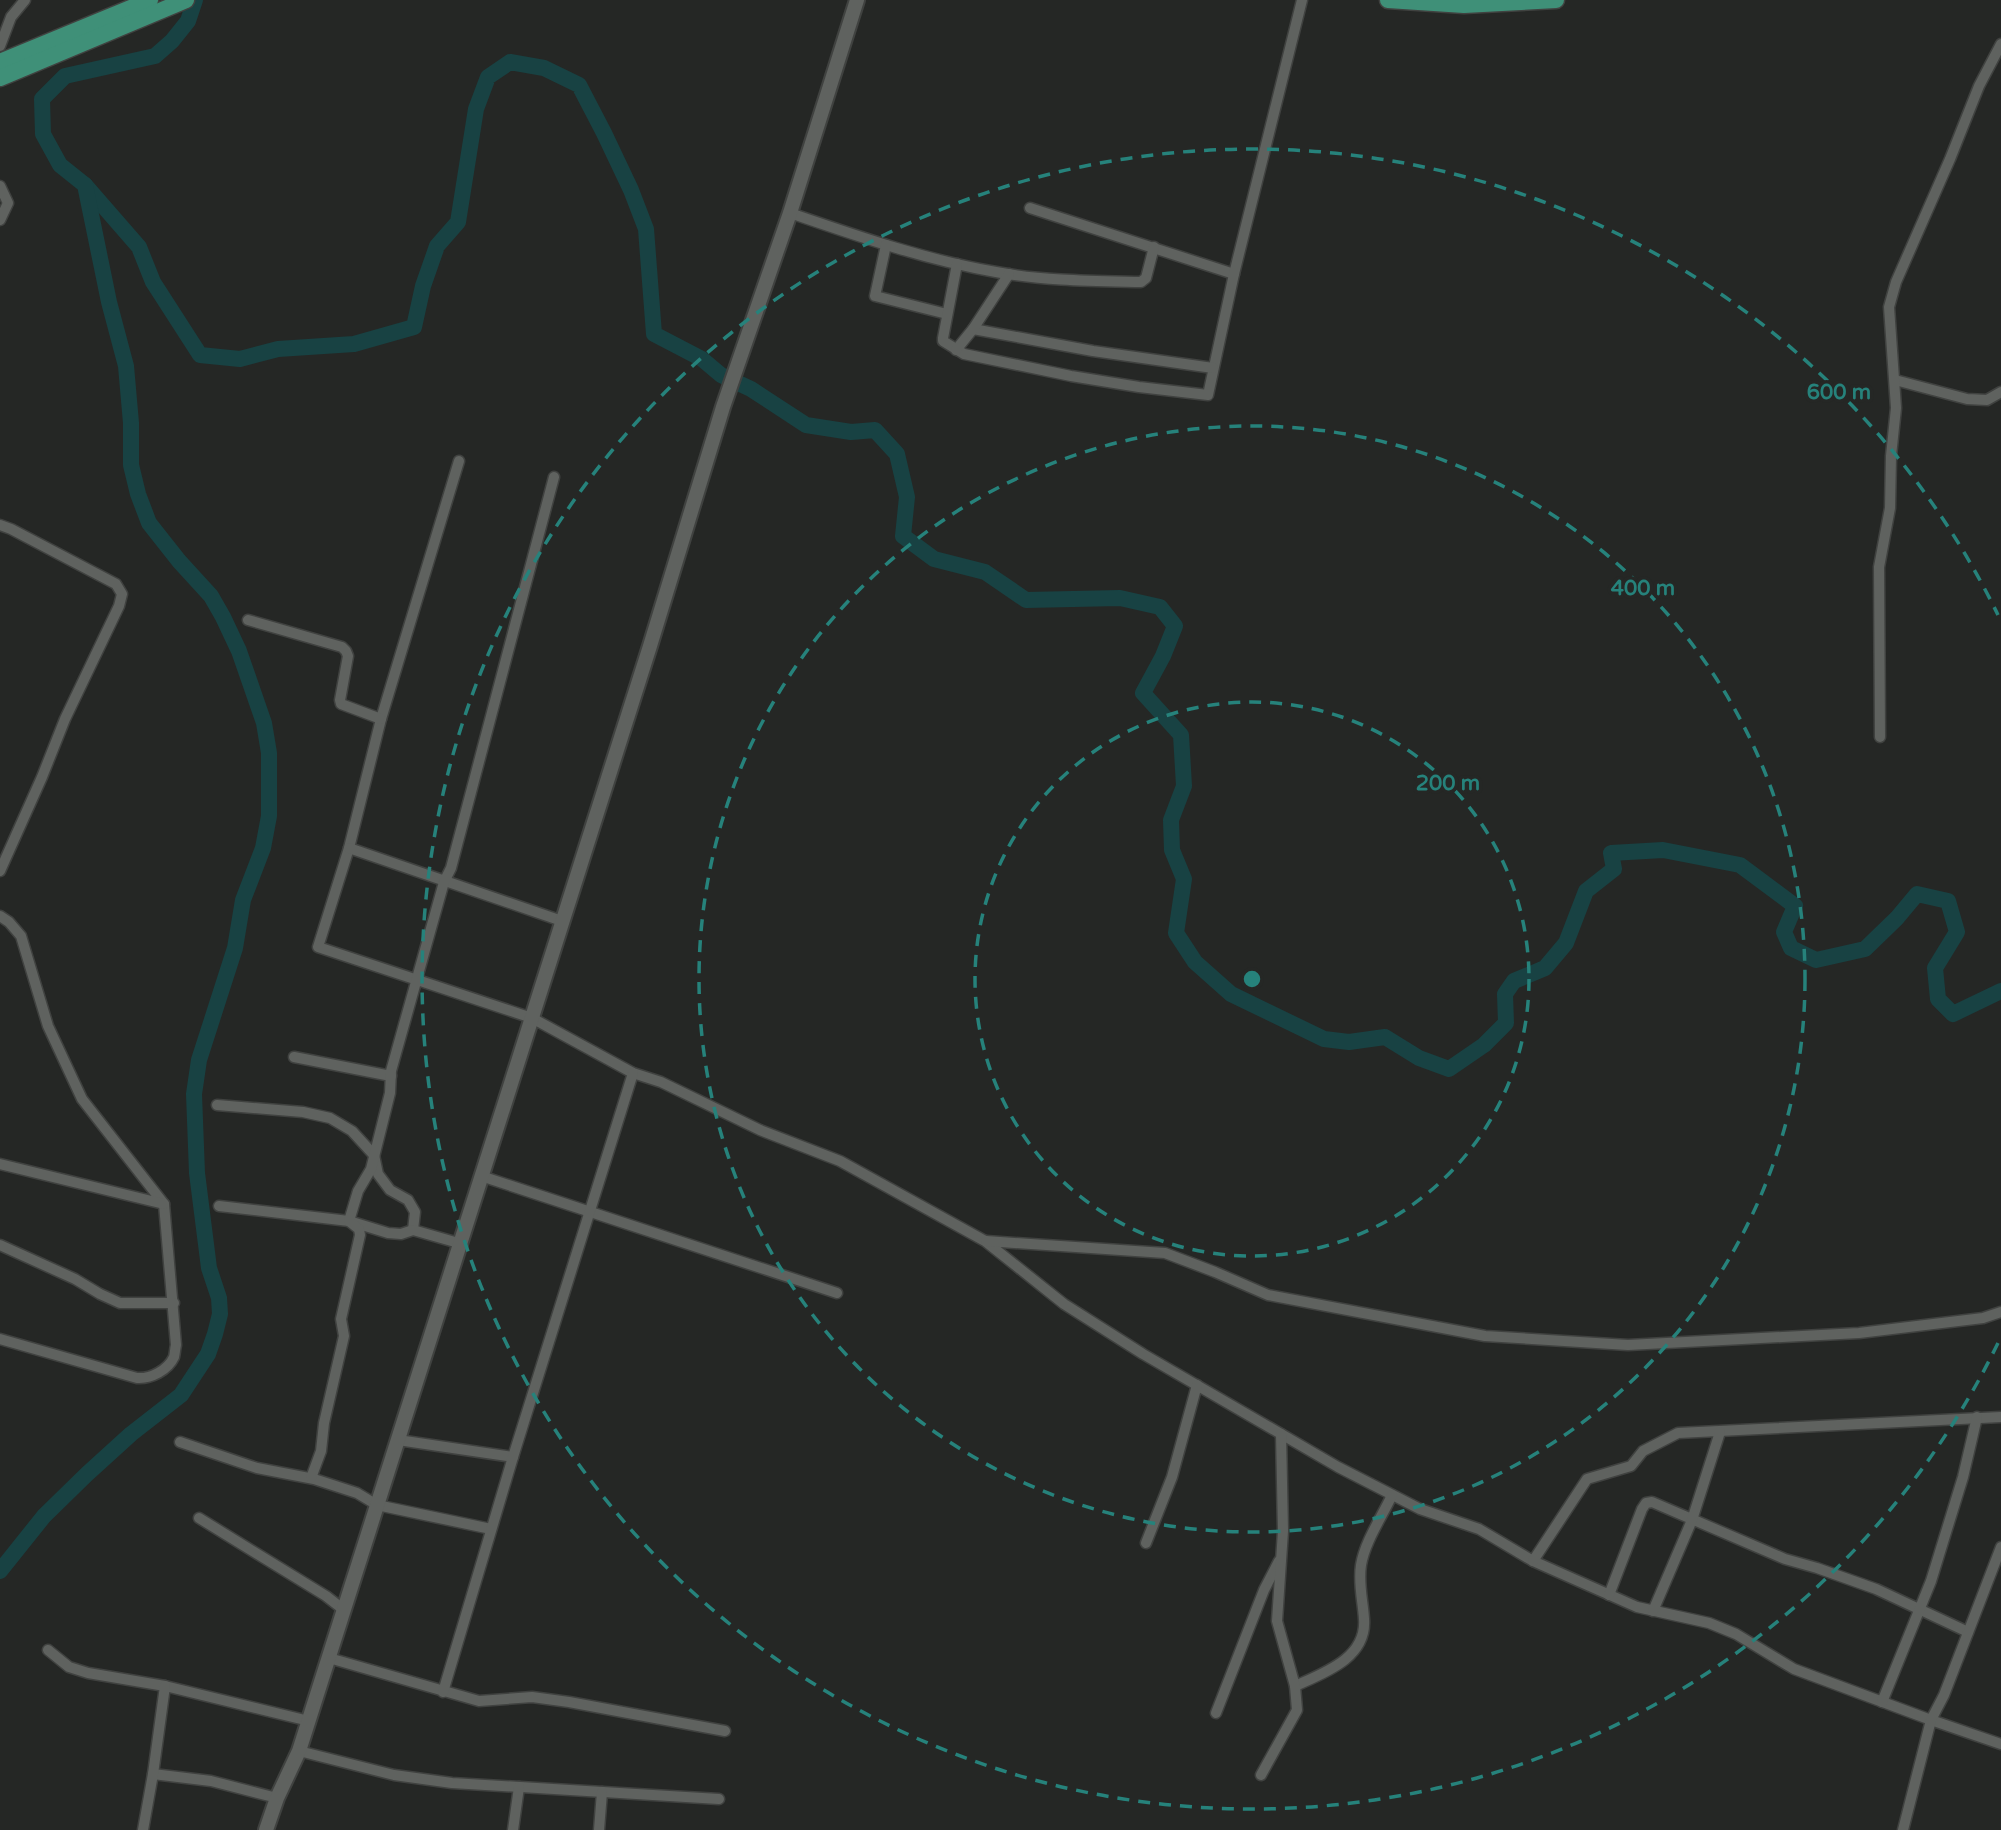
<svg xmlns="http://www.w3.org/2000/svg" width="2001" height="1830" viewBox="0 0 2001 1830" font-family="'Varela Round',sans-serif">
	<rect width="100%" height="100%" fill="#252725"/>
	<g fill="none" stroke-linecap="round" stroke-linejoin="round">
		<g stroke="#184243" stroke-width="16">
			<polyline points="85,185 139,247 153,282 200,355 240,359 278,349 354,344 414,327 423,286 437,246 458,222 476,109 488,77 510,62 544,68 579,85 604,133 631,190 646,229 654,334 702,359 721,375 751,389 806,425 851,432 875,430 897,454 907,497 903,536 934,559 985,572 1026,600 1120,598 1160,607 1175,626 1163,656 1143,693 1181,735 1184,786 1171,820 1172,850 1184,879 1176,933 1195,962 1231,994 1324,1039 1349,1042 1385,1037 1419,1058 1449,1069 1484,1045 1506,1023 1505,994 1514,981 1545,968 1566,943 1586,891 1614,869 1611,853 1663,850 1740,865 1795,906 1784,932 1791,948 1816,960 1865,949 1897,918 1917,894 1948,901 1957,932 1935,968 1938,999 1953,1014 2001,991"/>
			<polyline points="0,1571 44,1516 87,1474 131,1434 181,1395 208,1354 215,1334 220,1314 219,1298 209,1268 197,1173 194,1094 199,1060 235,948 243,900 263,848 269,816 269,753 264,723 239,651 223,617 211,596 179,561 149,523 138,494 131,465 131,423 126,366 109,302 85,185 60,165 43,134 42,99 65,76 155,56 172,41 188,21 195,0"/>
		</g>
		<g stroke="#404240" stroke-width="13">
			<g id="street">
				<polyline points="0,46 11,17 25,0"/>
				<polyline points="0,186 8,203 0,220"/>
				<polyline points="1030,208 1234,274"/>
				<path d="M790,213c67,23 136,47 206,59 48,9 97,9 145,10l5,-4 8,-31"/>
				<polyline points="886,245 875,296 947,314"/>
				<polyline points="957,264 943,338 943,341 964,354 1071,376 1139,387 1208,395 1234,274 1302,0"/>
				<polyline points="973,329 1093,351 1213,368"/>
				<polyline points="956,350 973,329 1009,274"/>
				<polyline points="1895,380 1967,399 1987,400 2001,392"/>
				<polyline points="459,461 381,719 349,848 318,947 532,1018 633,1073 661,1082 760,1130 840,1161 985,1241 1064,1304 1143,1354 1338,1467 1420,1509 1479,1529 1533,1561 1637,1607 1709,1623 1736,1634 1794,1669 1931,1720 2001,1744"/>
				<polyline points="0,525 11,529 116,584 122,594 119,606 65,719 42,777 0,871"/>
				<polyline points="248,620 342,647 346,651 348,656 340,700 341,704 381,719"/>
				<polyline points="1880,737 1879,567 1890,508 1891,456 1896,408 1889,307 1896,282 1950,159 1979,86 2001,44"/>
				<polyline points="349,848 562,921"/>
				<path d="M0,916l9,6 12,14 27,90 34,73 82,105 12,141c-1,4 -1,8 -2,12 -6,13 -23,22 -37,21l-137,-39"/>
				<polyline points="294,1057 391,1076"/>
				<polyline points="217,1105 303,1112 330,1118 352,1131 374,1155 378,1174 390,1190 408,1200 415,1212 413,1230"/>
				<polyline points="0,1164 164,1204"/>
				<polyline points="481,1176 837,1293"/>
				<polyline points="219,1206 349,1221 388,1233 401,1234 413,1230 455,1242"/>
				<polyline points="986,1241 1165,1253 1215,1272 1268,1295 1485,1336 1628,1345 1859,1333 1983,1318 2001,1312"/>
				<polyline points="0,1245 75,1279 100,1294 120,1303 174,1303"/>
				<polyline points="398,1440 513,1457"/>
				<polyline points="180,1442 257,1468 314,1479 357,1493 377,1505 491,1529"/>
				<polyline points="311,1478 321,1451 324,1423 344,1336 341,1319 360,1235 359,1229 349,1221 358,1191 371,1169 390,1093 391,1071 444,882 451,868 554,477"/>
				<polyline points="199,1518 326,1596 344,1610"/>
				<polyline points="1146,1543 1172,1477 1197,1385"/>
				<polyline points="1533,1561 1587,1479 1631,1466 1643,1451 1678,1433 2001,1417"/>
				<polyline points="1609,1595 1642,1509 1646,1503 1652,1502 1785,1559 1817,1568 1876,1589 1968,1632"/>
				<polyline points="1653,1611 1692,1520 1720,1432"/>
				<polyline points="48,1650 69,1667 88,1673 165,1686 309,1721"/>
				<polyline points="329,1658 479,1701 532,1697 569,1702 725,1731"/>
				<path d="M1295,1686c29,-13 72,-28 69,-67 -1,-18 -6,-35 -3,-54 4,-24 21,-48 31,-70"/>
				<polyline points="443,1692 513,1457 633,1073"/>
				<polyline points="1882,1702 1931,1581 1963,1477 1977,1417"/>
				<polyline points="1216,1713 1264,1590 1279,1561"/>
				<polyline points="299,1751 394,1775 452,1783 719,1799"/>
				<polyline points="153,1774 211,1781 277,1798"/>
				<polyline points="1261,1775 1297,1710 1295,1686 1277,1621 1283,1531 1281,1434"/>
				<polyline points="143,1830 153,1774 165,1686"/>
				<polyline points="513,1830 519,1787"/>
				<polyline points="599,1830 602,1792"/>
				<polyline points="1903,1830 1931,1720 1944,1695 2001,1547"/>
			</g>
		</g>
		<g stroke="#404240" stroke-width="18">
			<polyline id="secondary" points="266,1830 277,1798 299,1751 650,646 723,407 790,213 857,0"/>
		</g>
		<g stroke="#404240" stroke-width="19">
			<g id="primary">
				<polyline points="1388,0 1464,5 1556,0"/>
				<polyline points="0,62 150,0"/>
				<polyline points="0,78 186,0"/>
			</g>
		</g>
		<use href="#street" stroke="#5f625f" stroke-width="10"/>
		<use href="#secondary" stroke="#5f625f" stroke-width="14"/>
		<use href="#primary" stroke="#3f9078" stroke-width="16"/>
	</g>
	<g fill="none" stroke="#26827b" stroke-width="3.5" stroke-dasharray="12 9">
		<circle cx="1252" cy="979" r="277"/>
		<circle cx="1252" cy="979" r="553"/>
		<path d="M1998 1343A830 830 0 1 1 1998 615"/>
	</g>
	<circle cx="1252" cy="979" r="10" fill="#26827b" stroke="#252725" stroke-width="3.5"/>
	<g font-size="21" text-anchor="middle" font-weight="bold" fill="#26827b" stroke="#252725" stroke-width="7" stroke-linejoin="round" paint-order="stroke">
		<text x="1839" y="399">600 m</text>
		<text x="1643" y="595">400 m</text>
		<text x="1448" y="790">200 m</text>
	</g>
</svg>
